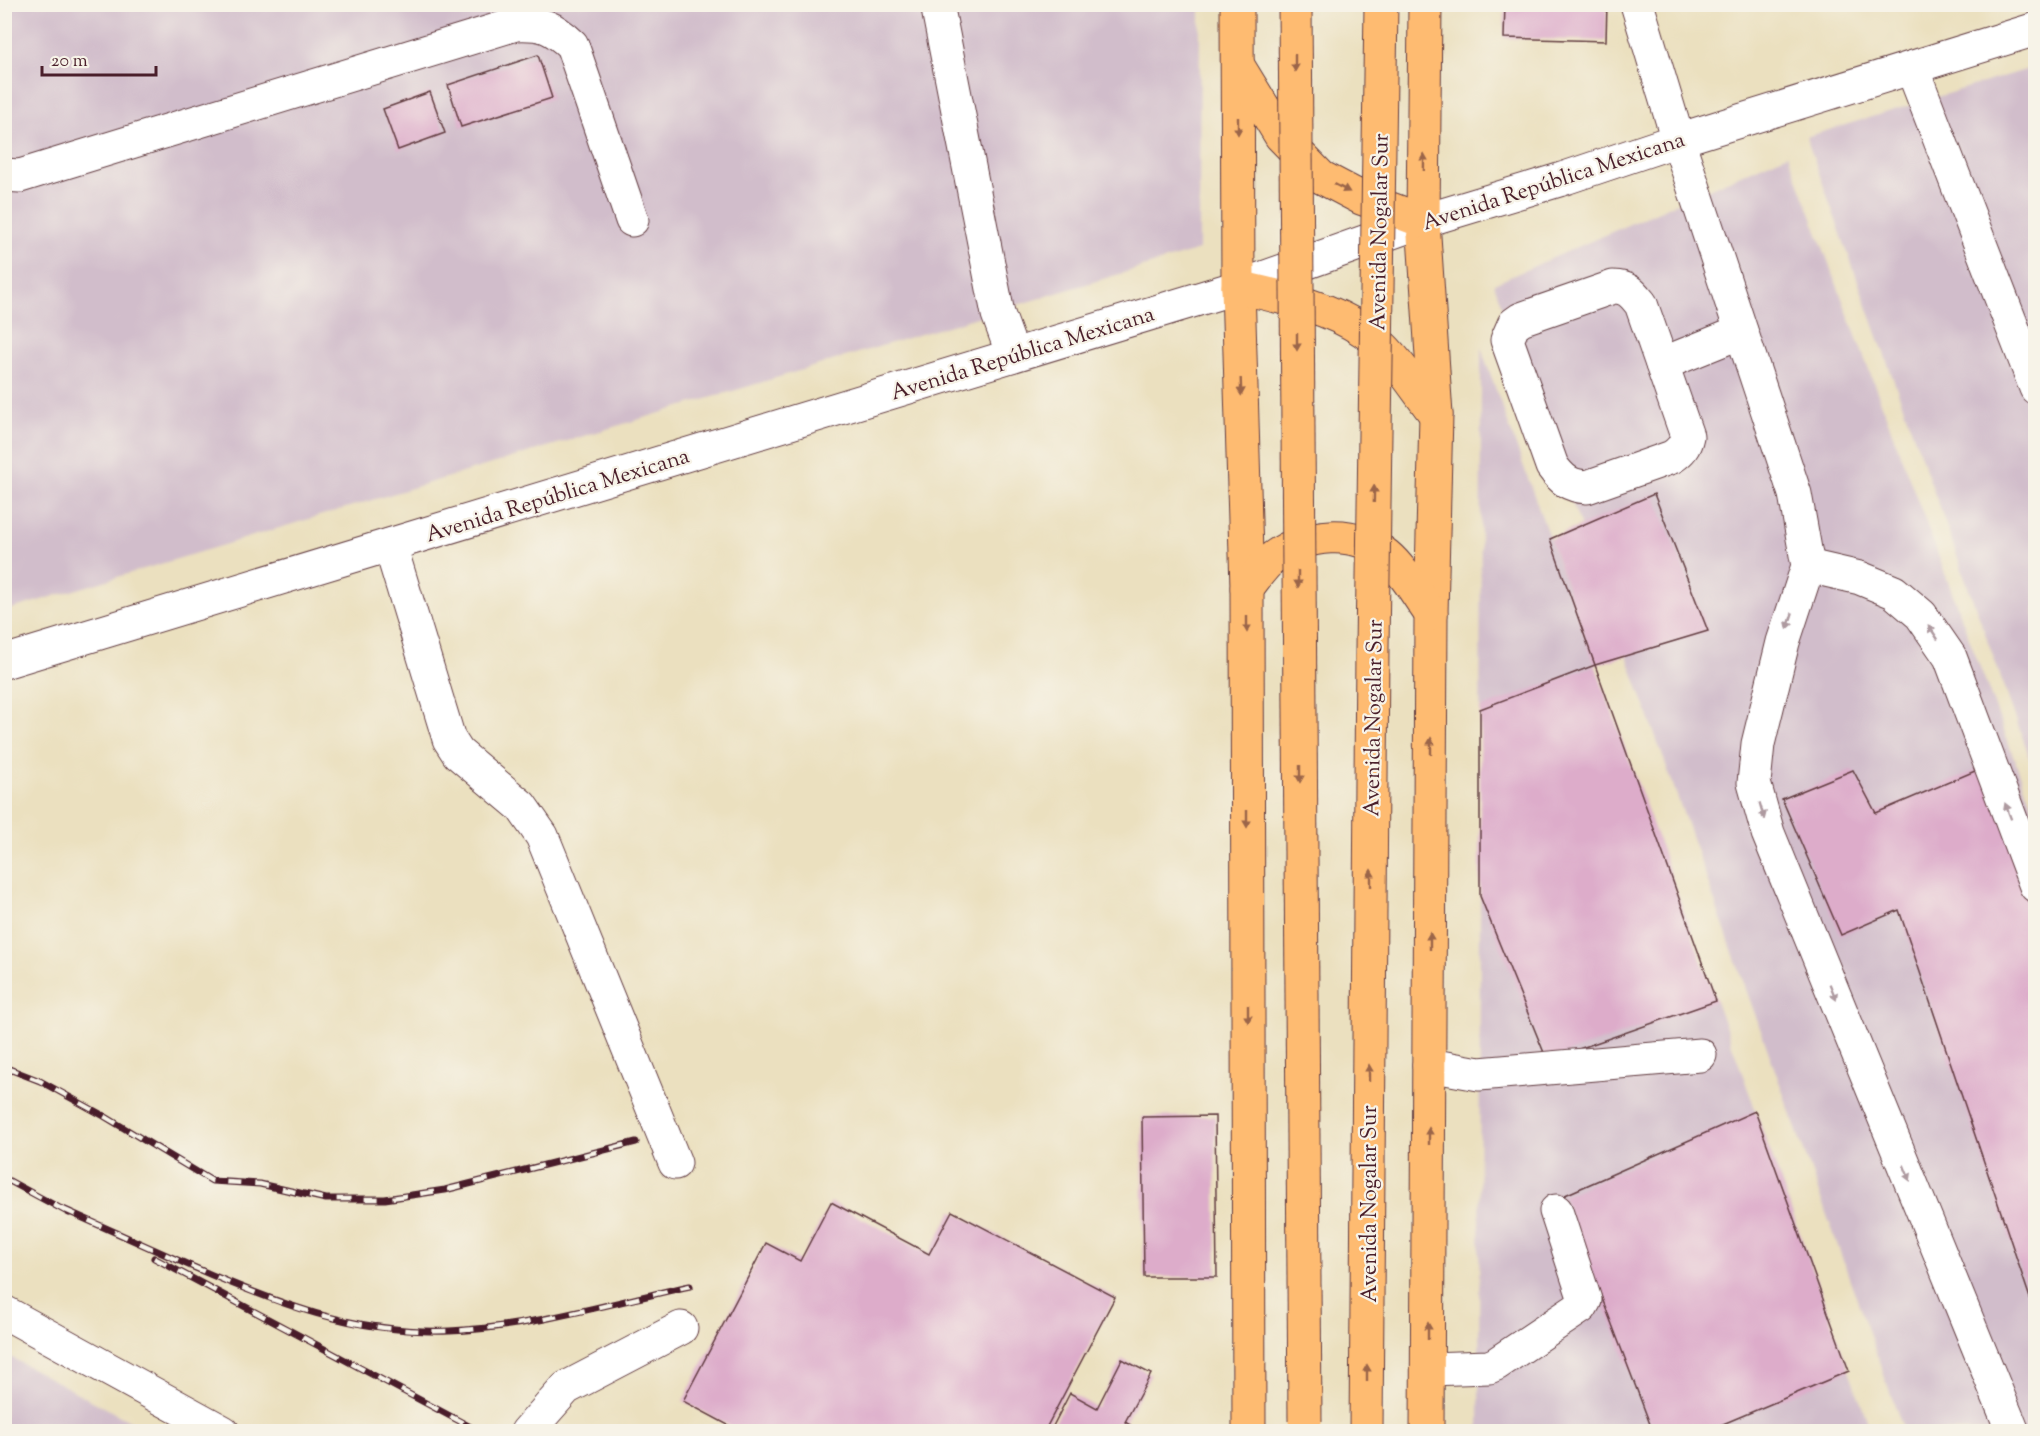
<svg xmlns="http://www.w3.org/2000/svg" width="2040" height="1436" viewBox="0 0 2040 1436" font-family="'Sorts Mill Goudy',serif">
	<rect width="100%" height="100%" fill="#f7f3e8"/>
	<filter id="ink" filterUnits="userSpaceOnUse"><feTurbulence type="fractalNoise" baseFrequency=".0167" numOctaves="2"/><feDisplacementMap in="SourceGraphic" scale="12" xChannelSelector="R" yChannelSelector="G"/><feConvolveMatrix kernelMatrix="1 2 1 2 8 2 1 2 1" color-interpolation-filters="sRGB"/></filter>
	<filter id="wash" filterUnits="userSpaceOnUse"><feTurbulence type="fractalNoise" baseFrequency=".008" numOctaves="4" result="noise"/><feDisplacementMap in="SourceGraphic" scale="24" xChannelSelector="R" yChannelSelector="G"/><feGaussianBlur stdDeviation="1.35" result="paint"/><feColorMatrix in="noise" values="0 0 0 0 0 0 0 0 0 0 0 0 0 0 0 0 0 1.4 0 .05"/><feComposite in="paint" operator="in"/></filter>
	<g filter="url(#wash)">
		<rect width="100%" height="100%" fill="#ebe0bf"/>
		<g fill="#d1bdcb">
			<polygon points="5,5 1200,5 1199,250 5,611"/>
			<polygon points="2035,67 2035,772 1806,137"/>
			<polygon points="1788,154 2035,814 2035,1431 1904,1431 1494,284"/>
			<polygon points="1481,348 1871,1431 1479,1432"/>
			<polygon points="4,1354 5,1354 148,1431 5,1431"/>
		</g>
		<g id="blocks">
			<g fill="#ddacca">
				<polygon points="1505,4 1607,4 1606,41 1504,38"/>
				<polygon points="538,55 552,98 461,127 448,85"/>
				<polygon points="430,92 445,133 398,150 383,109"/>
				<polygon points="1654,494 1708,631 1595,665 1550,539"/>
				<polygon points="1595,665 1716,1001 1547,1060 1480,896 1480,709"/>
				<polygon points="1982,768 2036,911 2035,1313 1899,910 1841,935 1782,799 1853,770 1876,813"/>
				<polygon points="1755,1111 1849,1371 1704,1432 1653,1432 1563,1196"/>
				<polygon points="1215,1116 1217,1277 1144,1277 1142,1117"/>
				<polygon points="831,1202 929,1254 952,1211 1115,1297 1044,1432 741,1432 683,1401 766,1243 800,1261"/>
				<polygon points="1122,1359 1151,1374 1125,1422 1142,1432 1050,1432 1070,1393 1097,1408"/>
			</g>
		</g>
	</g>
	<g filter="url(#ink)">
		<use href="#blocks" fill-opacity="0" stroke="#623c41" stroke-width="1.5"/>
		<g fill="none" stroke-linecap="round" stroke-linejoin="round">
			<g stroke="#623c41" stroke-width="35">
				<g id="minor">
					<polyline points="937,4 998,314 1013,355"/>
					<polyline points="1637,4 1678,140 1795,494 1808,566 1783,642 1758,744 1754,783 1768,833 2013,1432"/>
					<polyline points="1912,68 2036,388"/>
					<path d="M4,175l16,1 496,-152c27,-1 36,2 56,21l60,175"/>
					<path d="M1613,287c15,0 19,6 28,17l46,132c-2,10 -6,15 -15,21l-85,30c-17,-1 -25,-7 -35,-21l-45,-126 7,-16 7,-5z"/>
					<polyline points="1662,364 1741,332"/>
					<polyline points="390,545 449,739 458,753 521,806 542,836 675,1163"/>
					<polyline points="1808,566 1860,578 1894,592 1921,615 1950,657 2036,886"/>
					<polyline points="4,662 1238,287 1423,221 1559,180 1678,140 2036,29"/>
					<polyline points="1429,1065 1479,1074 1700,1055"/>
					<polyline points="4,1312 223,1432"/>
					<polyline points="1428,1369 1489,1367 1496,1364 1581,1307 1585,1300 1556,1211"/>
					<polyline points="527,1432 566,1388 681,1328"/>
				</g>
			</g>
			<g stroke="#623c41" stroke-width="35">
				<g id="highway">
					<polyline points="1237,4 1238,287 1247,588 1249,1432"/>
					<polyline points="1425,4 1423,221 1436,415 1431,614 1427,1432"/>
					<polyline points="1238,66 1281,136 1321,177 1361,198 1423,221"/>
					<path d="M1238,287c43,10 89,19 126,44 30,21 50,56 72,84"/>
					<path d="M1247,588c8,-10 17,-24 27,-31 33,-24 80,-29 112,-2 18,15 31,40 45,59"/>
				</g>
			</g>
			<use href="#minor" stroke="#fff" stroke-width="33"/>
			<use href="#highway" stroke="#febb71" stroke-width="33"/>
			<g stroke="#4a1f2b" stroke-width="7">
				<g id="rail">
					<polyline points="4,1067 40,1081 104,1116 212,1181 260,1184 326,1199 385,1199 445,1190 636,1142"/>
					<polyline points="4,1178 69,1213"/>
					<path d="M63,1209c43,19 85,38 128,57 85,37 163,68 258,65 79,-3 163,-28 241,-45"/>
					<polyline points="154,1258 480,1432"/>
				</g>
			</g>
			<use href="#rail" stroke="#f7f3e8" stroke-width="4.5" stroke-dasharray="14" stroke-linecap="butt"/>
			<g stroke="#623c41" stroke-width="35" stroke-linecap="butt">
				<g id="highway-bridge">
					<polyline points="1295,4 1305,1421"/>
					<polyline points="1366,1432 1372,649 1381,4"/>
				</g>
			</g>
			<use href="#highway-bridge" stroke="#febb71" stroke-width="33"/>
		</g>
		<defs><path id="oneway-solid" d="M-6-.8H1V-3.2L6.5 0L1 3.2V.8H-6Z" transform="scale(1.5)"/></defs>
		<g fill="#9b654a">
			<use href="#oneway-solid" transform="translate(1295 63) rotate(90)"/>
			<use href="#oneway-solid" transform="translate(1238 126) rotate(90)"/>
			<use href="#oneway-solid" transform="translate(1424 162) rotate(-89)"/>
			<use href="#oneway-solid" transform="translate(1342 188) rotate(27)"/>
			<use href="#oneway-solid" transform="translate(1297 342) rotate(90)"/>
			<use href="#oneway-solid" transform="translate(1241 387) rotate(88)"/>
			<use href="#oneway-solid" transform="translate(1374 494) rotate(-89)"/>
			<use href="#oneway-solid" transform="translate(1298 579) rotate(90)"/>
			<use href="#oneway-solid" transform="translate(1247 624) rotate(90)"/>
			<use href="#oneway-solid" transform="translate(1431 746) rotate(-90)"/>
			<use href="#oneway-solid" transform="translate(1300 774) rotate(90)"/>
			<use href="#oneway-solid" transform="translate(1247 819) rotate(90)"/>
			<use href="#oneway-solid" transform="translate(1371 878) rotate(-90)"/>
			<use href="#oneway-solid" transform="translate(1430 941) rotate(-90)"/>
			<use href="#oneway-solid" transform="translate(1248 1014) rotate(90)"/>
			<use href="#oneway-solid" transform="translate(1369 1073) rotate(-90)"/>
			<use href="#oneway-solid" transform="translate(1429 1136) rotate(-90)"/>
			<use href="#oneway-solid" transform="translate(1428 1331) rotate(-90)"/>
			<use href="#oneway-solid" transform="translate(1367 1373) rotate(-90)"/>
		</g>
		<g fill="#ae9aa0">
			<use href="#oneway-solid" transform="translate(1790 621) rotate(108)"/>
			<use href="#oneway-solid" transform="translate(1933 632) rotate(-124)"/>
			<use href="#oneway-solid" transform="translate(1762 811) rotate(74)"/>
			<use href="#oneway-solid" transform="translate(2008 811) rotate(-111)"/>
			<use href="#oneway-solid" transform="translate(1833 992) rotate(68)"/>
			<use href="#oneway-solid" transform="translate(1907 1173) rotate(68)"/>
		</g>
	</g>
	<g text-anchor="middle" stroke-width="4.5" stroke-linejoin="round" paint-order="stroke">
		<g font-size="22" fill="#4a1f2b" stroke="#f7f3e8">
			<text transform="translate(1553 180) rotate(-18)" y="8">Avenida República Mexicana</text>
			<text transform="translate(1378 232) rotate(-89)" y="8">Avenida Nogalar Sur</text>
			<text transform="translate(1022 352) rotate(-17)" y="8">Avenida República Mexicana</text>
			<text transform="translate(557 494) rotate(-17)" y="8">Avenida República Mexicana</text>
			<text transform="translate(1372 718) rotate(-89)" y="8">Avenida Nogalar Sur</text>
			<text transform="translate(1368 1204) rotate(-90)" y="8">Avenida Nogalar Sur</text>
		</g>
	</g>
	<rect width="2040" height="1436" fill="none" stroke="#f7f3e8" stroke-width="24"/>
	<path d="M42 66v9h114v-9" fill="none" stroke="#4a1f2b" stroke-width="3"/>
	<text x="51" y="66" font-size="18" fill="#4a1f2b" stroke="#f7f3e8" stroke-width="4.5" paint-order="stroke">20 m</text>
</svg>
